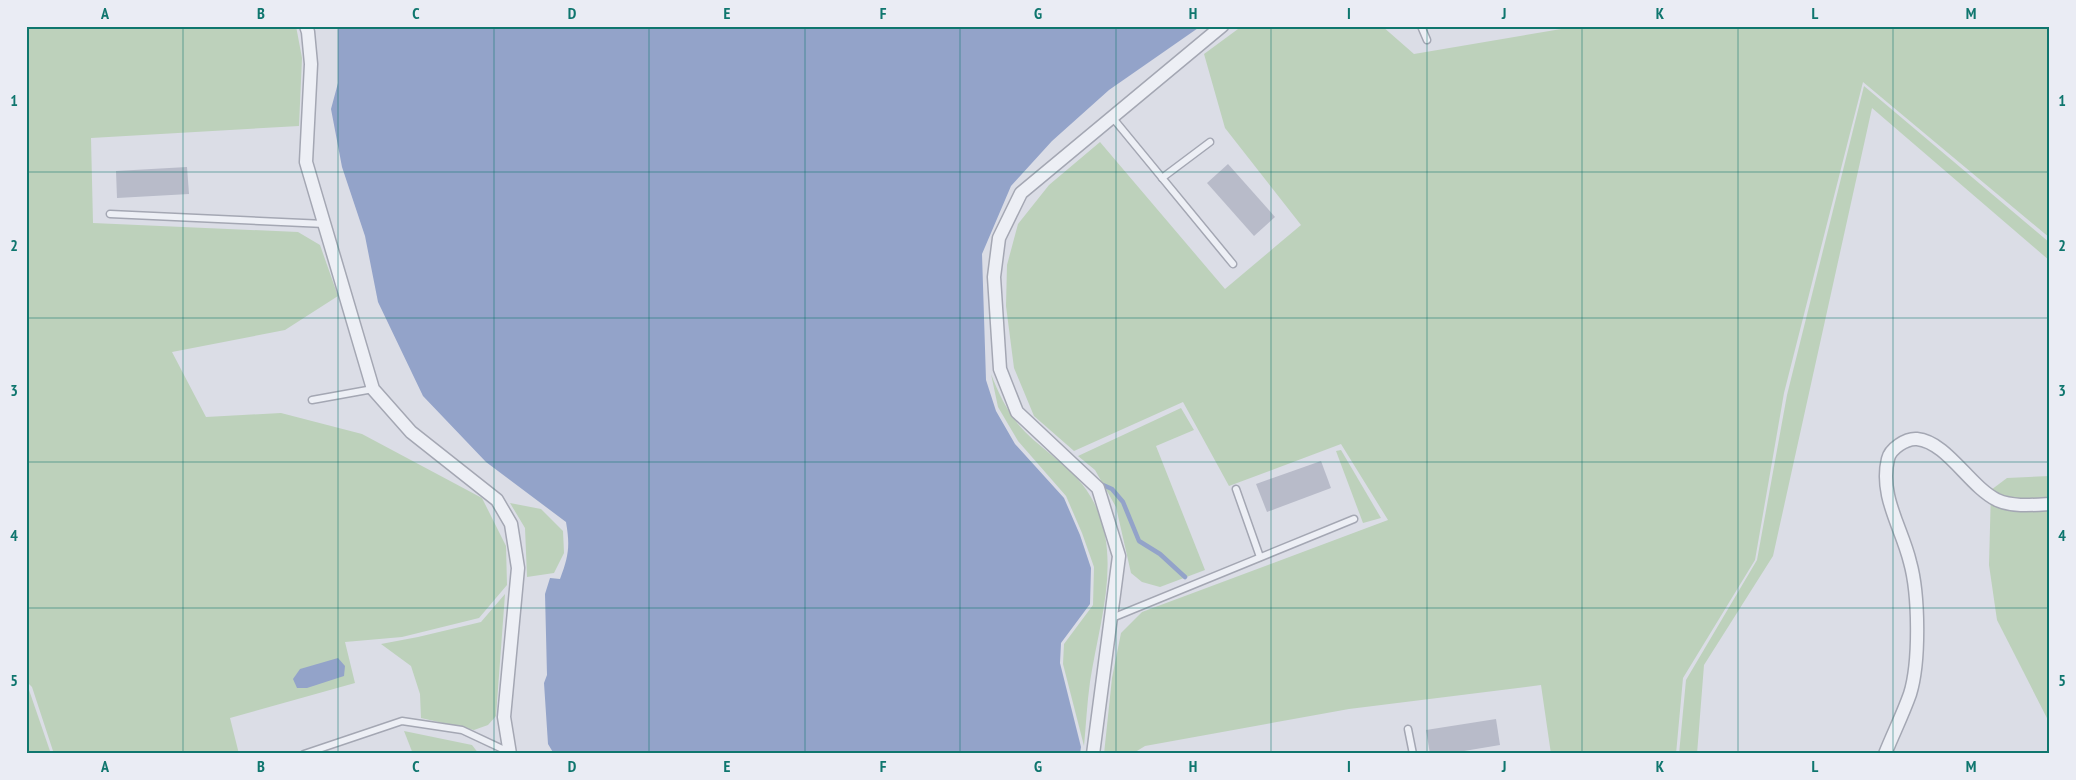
<svg xmlns="http://www.w3.org/2000/svg" width="2076" height="780" viewBox="0 0 2076 780" font-family="'PT Sans Narrow',sans-serif">
	<rect width="100%" height="100%" fill="#dbdde6"/>
	<g fill="#bdd1bb">
		<polygon points="26,26 296,26 302,58 299,126 91,138 93,223 298,232 320,245 338,296 285,330 172,352 206,417 281,413 362,434 482,498 506,546 507,585 479,618 402,637 345,642 355,683 230,718 239,754 54,754 32,687 26,681"/>
		<polygon points="1246,26 1382,26 1414,54 1579,26 2050,26 2050,238 1863,82 1784,393 1755,560 1683,678 1676,754 1551,754 1541,685 1349,709 1145,746 1132,754 1104,754 1112,678 1121,633 1142,612 1388,520 1341,444 1229,486 1183,402 1074,451 1034,416 1014,368 1006,306 1007,265 1018,224 1049,185 1100,142 1225,289 1301,225 1225,128 1204,54 1238,29"/>
		<polygon points="1864,86 2050,243 2050,261 1872,108 1773,556 1704,665 1697,754 1679,754 1686,680 1757,560 1787,395"/>
		<path d="M991,374c7,18 15,35 27,50 18,22 46,37 64,60 46,59 18,132 8,198 -3,21 -4,43 -6,64l-21,-82 1,-20 29,-39 1,-38 -12,-34 -16,-37 -48,-55 -20,-34z"/>
		<polygon points="1181,408 1194,430 1156,446 1205,570 1160,587 1142,582 1131,573 1116,507 1095,470 1078,456"/>
		<polygon points="1341,450 1381,518 1363,523 1336,451"/>
		<polygon points="2050,476 2050,724 1997,620 1989,565 1991,490 2007,478"/>
		<polygon points="510,503 541,509 563,531 564,553 554,573 527,577 525,528"/>
		<polygon points="505,594 496,716 488,725 474,730 421,718 420,694 411,666 381,644 418,637 481,622"/>
		<polygon points="26,686 29,690 51,754 26,754"/>
		<polygon points="404,731 472,745 479,754 413,754"/>
	</g>
	<g fill="#93a3c9">
		<path d="M338,26h863l-92,64 -57,51 -41,45 -29,68 4,126 10,31 19,33 49,54 16,37 11,33 -1,36 -29,39 -1,20 21,84 -1,7h-526l-6,-10 -4,-61 3,-8 -2,-81 5,-16 10,1c9,-23 10,-34 6,-57l-80,-60 -63,-66 -45,-94 -13,-66 -23,-69 -11,-58 7,-26z"/>
		<polygon points="338,658 345,666 344,676 307,688 297,688 293,679 300,669"/>
	</g>
	<g fill="none" stroke-linecap="round" stroke-linejoin="round">
		<polyline stroke="#93a3c9" stroke-width="4.5" points="1103,485 1112,489 1123,502 1139,541 1160,554 1185,577"/>
	</g>
	<g fill="#b8bbc9">
		<polygon points="1228,164 1275,217 1254,236 1207,183"/>
		<polygon points="187,167 189,194 117,198 116,171"/>
		<polygon points="1321,461 1331,488 1267,512 1256,484"/>
		<polygon points="1496,719 1500,745 1446,754 1430,754 1426,730"/>
	</g>
	<g fill="none" stroke-linecap="round" stroke-linejoin="round">
		<g stroke="#a4a7b3" stroke-width="9">
			<g id="lane">
				<polyline points="1421,26 1427,40"/>
				<polyline points="1112,117 1233,264"/>
				<polyline points="1162,178 1210,142"/>
				<polyline points="110,214 325,224"/>
				<polyline points="312,400 373,389"/>
				<polyline points="1236,489 1260,557"/>
				<polyline points="1112,618 1354,519"/>
				<polyline points="1408,729 1413,754"/>
				<polyline points="304,754 402,721 462,730 509,752"/>
			</g>
		</g>
		<g stroke="#a4a7b3" stroke-width="15">
			<g id="street">
				<polyline points="306,26 308,32 311,64 306,162 373,389 411,432 497,500 511,524 518,568 504,717 510,754"/>
				<polyline points="1093,754 1119,556 1098,488 1017,412 1000,369 994,277 999,238 1021,193 1222,26"/>
				<path d="M1885,754c8,-20 18,-40 25,-60 10,-32 9,-100 0,-132 -8,-34 -31,-66 -22,-103 2,-10 18,-21 29,-20 30,3 52,47 80,61 15,7 36,5 53,4"/>
			</g>
		</g>
		<use href="#lane" stroke="#edeff5" stroke-width="6"/>
		<use href="#street" stroke="#edeff5" stroke-width="12"/>
	</g>
	<path fill="none" stroke="#0f766e" stroke-width="1" stroke-opacity="0.55" d="M183,26v728M338,26v728M494,26v728M649,26v728M805,26v728M960,26v728M1116,26v728M1271,26v728M1427,26v728M1582,26v728M1738,26v728M1893,26v728M26,172h2024M26,318h2024M26,462h2024M26,608h2024"/>
	<rect width="2076" height="780" fill="none" stroke="#eaecf4" stroke-width="55"/>
	<rect x="28" y="28" width="2020" height="724" fill="none" stroke="#0f766e" stroke-width="2"/>
	<g font-size="16" text-anchor="middle" font-weight="bold" fill="#0f766e">
		<text x="105" y="19">A</text>
		<text x="261" y="19">B</text>
		<text x="416" y="19">C</text>
		<text x="572" y="19">D</text>
		<text x="727" y="19">E</text>
		<text x="883" y="19">F</text>
		<text x="1038" y="19">G</text>
		<text x="1193" y="19">H</text>
		<text x="1349" y="19">I</text>
		<text x="1504" y="19">J</text>
		<text x="1660" y="19">K</text>
		<text x="1815" y="19">L</text>
		<text x="1971" y="19">M</text>
		<text x="14" y="106">1</text>
		<text x="2062" y="106">1</text>
		<text x="14" y="251">2</text>
		<text x="2062" y="251">2</text>
		<text x="14" y="396">3</text>
		<text x="2062" y="396">3</text>
		<text x="14" y="541">4</text>
		<text x="2062" y="541">4</text>
		<text x="14" y="686">5</text>
		<text x="2062" y="686">5</text>
		<text x="105" y="772">A</text>
		<text x="261" y="772">B</text>
		<text x="416" y="772">C</text>
		<text x="572" y="772">D</text>
		<text x="727" y="772">E</text>
		<text x="883" y="772">F</text>
		<text x="1038" y="772">G</text>
		<text x="1193" y="772">H</text>
		<text x="1349" y="772">I</text>
		<text x="1504" y="772">J</text>
		<text x="1660" y="772">K</text>
		<text x="1815" y="772">L</text>
		<text x="1971" y="772">M</text>
	</g>
</svg>
